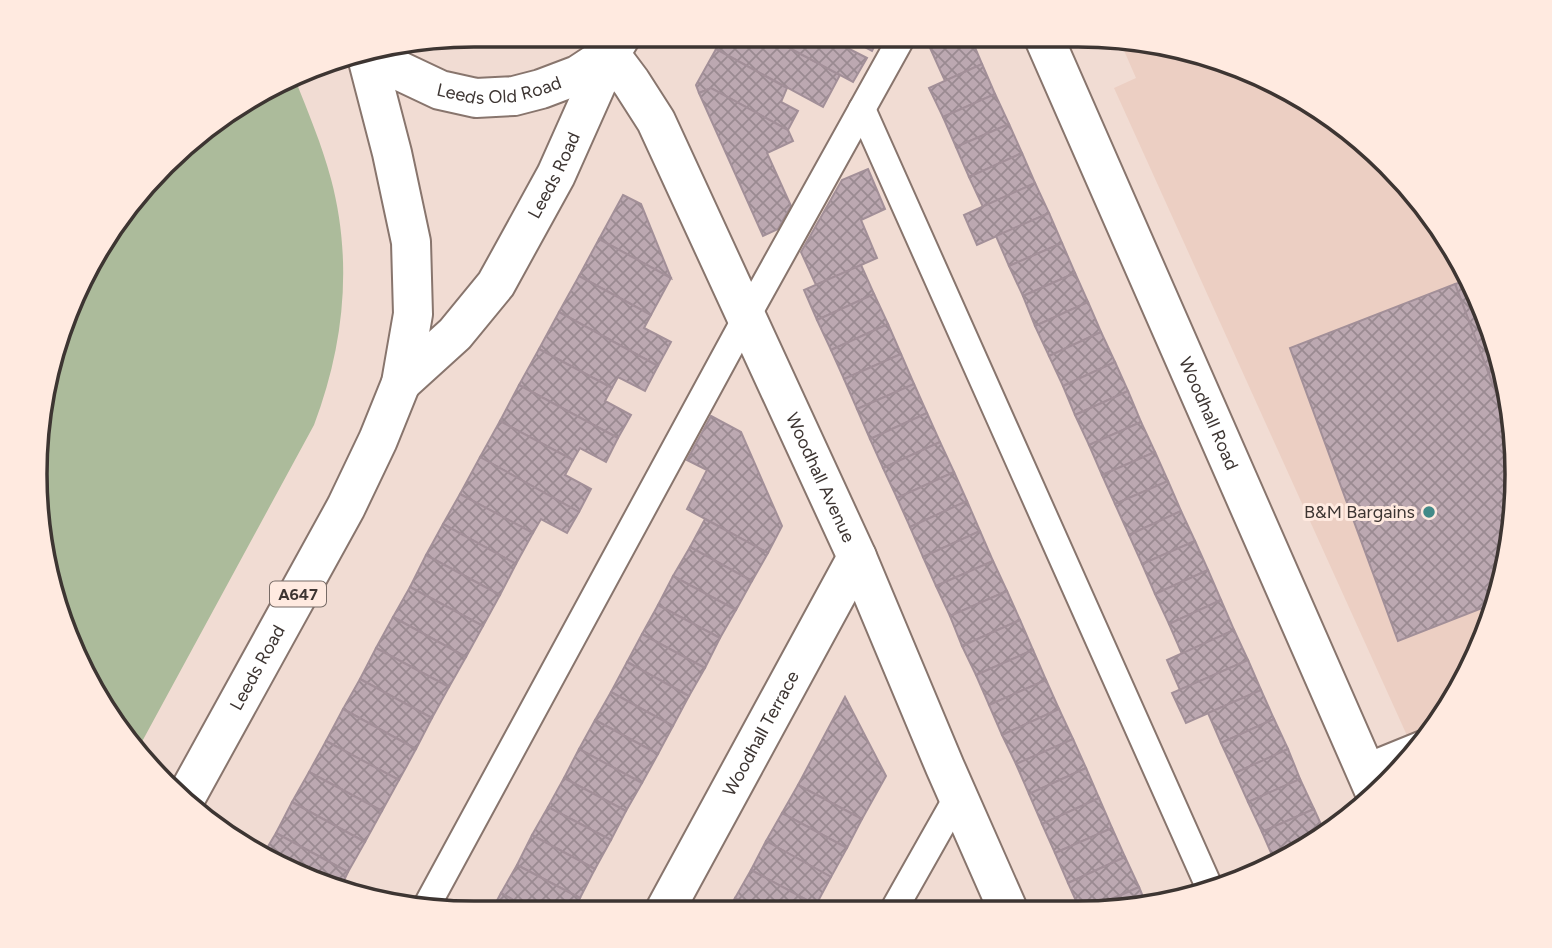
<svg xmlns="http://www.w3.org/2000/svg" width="1552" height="948" viewBox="0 0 1552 948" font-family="Figtree,sans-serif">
	<defs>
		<pattern id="building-cross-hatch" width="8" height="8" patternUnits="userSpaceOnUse" patternTransform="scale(1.75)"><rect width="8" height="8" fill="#bca8b1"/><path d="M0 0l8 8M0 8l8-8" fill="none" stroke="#9a8a91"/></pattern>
	</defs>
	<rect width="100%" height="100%" fill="#f1dcd3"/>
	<polygon fill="#eccfc3" points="1119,39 1135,39 1246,68 1345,125 1458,254 1513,416 1502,587 1427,741 1414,751 1114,88 1136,78"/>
	<path fill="#acbb9b" d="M295,79c13,33 27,66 36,100 22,83 13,167 -17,246l-176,324 -29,-31 -51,-103 -23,-141 23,-141 67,-126 82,-82z"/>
	<g fill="url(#building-cross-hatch)" stroke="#a28f98" stroke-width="2">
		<polygon points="723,36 769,37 840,75 823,107 716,49"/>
		<polygon points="769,37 826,37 867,58 853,82"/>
		<polygon points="846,37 879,37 872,51"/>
		<polygon points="926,38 971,38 982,64 945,81 926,39"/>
		<polygon points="716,49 787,88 781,102 798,111 788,130 711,88 699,93 696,85"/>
		<polygon points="982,64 995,94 943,117 929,88"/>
		<polygon points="711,88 788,130 793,141 767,153 791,206 778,229 763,236 699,93"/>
		<polygon points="995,94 1009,124 956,147 943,117"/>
		<polygon points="1009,124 1022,153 969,177 956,147"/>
		<polygon points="1022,153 1035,183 983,207 969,177"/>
		<polygon points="868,169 885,209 861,220 877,258 816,285 801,252 842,180"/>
		<polygon points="1035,183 1049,213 977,245 964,215"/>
		<polygon points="623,195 641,204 671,278 599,239"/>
		<polygon points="1049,213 1062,243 1009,266 996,236"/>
		<polygon points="599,239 671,278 651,315 579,276"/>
		<polygon points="1062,243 1075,273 1023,296 1009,266"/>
		<polygon points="861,265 874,294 817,320 804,290"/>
		<polygon points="1075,273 1088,302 1035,326 1023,296"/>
		<polygon points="579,276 651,315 644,328 671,342 658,366 559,312"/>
		<polygon points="1467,280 1513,416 1512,436 1455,284"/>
		<polygon points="1455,284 1512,436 1502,587 1495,603 1398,641 1290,348"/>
		<polygon points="874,294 888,324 831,350 817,320"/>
		<polygon points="1088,302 1101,332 1049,356 1035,326"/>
		<polygon points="559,312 658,366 645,391 618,377 612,388 539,349"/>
		<polygon points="888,324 901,354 844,379 831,350"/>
		<polygon points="1101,332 1115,362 1063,386 1049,356"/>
		<polygon points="539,349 612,388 605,401 631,415 618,438 519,385"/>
		<polygon points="901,354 914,384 857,409 844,379"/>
		<polygon points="1115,362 1128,391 1075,415 1063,386"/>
		<polygon points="914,384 927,413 870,439 857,409"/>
		<polygon points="519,385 618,438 606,462 580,448 573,460 500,421"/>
		<polygon points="1128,391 1141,422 1089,445 1075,415"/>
		<polygon points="927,413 940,442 883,468 870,439"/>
		<polygon points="711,416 741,432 782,526 768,553 687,509 707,470 687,460"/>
		<polygon points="500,421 573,460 565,475 591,489 579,512 480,457"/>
		<polygon points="1141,422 1155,452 1102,475 1089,445"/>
		<polygon points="940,442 954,472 897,498 883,468"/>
		<polygon points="1155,452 1168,481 1115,504 1102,475"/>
		<polygon points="480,457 579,512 567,533 541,519 533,533 460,494"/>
		<polygon points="954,472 967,501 910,527 897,498"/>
		<polygon points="1168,481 1181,511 1129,535 1115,504"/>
		<polygon points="460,494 533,533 516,564 443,524"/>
		<polygon points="967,501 980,531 923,557 910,527"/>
		<polygon points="1181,511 1195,541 1142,564 1129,535"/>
		<polygon points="705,519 768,553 752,581 690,547"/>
		<polygon points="443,524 516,564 500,595 426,555"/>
		<polygon points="980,531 993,561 936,586 923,557"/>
		<polygon points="1195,541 1208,570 1155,594 1142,564"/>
		<polygon points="690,547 752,581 736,610 673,576"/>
		<polygon points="426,555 500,595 483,626 410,587"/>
		<polygon points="993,561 1007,591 950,616 936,586"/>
		<polygon points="1208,570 1221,600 1169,624 1155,594"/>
		<polygon points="673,576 736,610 720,638 658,605"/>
		<polygon points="410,587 483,626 466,657 393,617"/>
		<polygon points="1007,591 1020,620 962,646 950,616"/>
		<polygon points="1221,600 1234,630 1182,654 1169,624"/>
		<polygon points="658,605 720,638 705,668 642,634"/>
		<polygon points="393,617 466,657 449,687 376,648"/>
		<polygon points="1020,620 1033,650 976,675 962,646"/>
		<polygon points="1234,630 1248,660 1180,690 1167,660"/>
		<polygon points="642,634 705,668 689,696 627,662"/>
		<polygon points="376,648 449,687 432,718 360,679"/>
		<polygon points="1033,650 1046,680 989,705 976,675"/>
		<polygon points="1248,660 1261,690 1186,723 1172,693"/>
		<polygon points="627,662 689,696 673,726 611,692"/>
		<polygon points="360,679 432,718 416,749 343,709"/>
		<polygon points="1046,680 1059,709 1002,735 989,705"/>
		<polygon points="1261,690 1274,719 1221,743 1208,713"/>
		<polygon points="611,692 673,726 658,754 595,720"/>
		<polygon points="845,697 886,776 862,819 798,785"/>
		<polygon points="343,709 416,749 399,780 326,741"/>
		<polygon points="1059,709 1073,739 1016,764 1002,735"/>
		<polygon points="1274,719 1288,749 1235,773 1221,743"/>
		<polygon points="595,720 658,754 642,783 579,749"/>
		<polygon points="1073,739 1086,768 1029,794 1016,764"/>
		<polygon points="326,741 399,780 382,811 309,772"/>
		<polygon points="579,749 642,783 626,811 564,778"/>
		<polygon points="1288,749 1300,779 1248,802 1235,773"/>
		<polygon points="1086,768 1099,798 1042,824 1029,794"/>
		<polygon points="309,772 382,811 365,842 292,802"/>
		<polygon points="564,778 626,811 611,840 548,807"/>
		<polygon points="1300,779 1314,809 1262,832 1248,802"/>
		<polygon points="798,785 862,819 847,848 782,813"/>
		<polygon points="1099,798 1112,828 1055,853 1042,824"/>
		<polygon points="292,802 365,842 348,872 276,833"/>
		<polygon points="548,807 611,840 595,869 532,835"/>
		<polygon points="1314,809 1324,831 1302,850 1275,862 1262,832"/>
		<polygon points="782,813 847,848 831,877 766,841"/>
		<polygon points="1112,828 1125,857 1068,883 1055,853"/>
		<polygon points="276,833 348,872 340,889 306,880 263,855"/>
		<polygon points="532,835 595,869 580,898 517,865"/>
		<polygon points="766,841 831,877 816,905 751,870"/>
		<polygon points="1125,857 1139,887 1081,912 1068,883"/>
		<polygon points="517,865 580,898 573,910 531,910 501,893"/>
		<polygon points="751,870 816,905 812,911 758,911 735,898"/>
		<polygon points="1139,887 1146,904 1107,912 1083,912"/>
		<polygon points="501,893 531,910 492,910"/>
		<polygon points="735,898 758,911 729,911"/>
	</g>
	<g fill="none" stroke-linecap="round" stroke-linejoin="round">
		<g stroke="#88756d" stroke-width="30">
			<g id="service">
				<polyline points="862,109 1211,891"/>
				<polyline points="1364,768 1423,744"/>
				<polyline points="425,909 747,316 902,37"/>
				<polyline points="893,911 958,796"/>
			</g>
		</g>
		<g stroke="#88756d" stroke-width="42">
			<g id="minor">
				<path id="s1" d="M1044,38l329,750"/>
				<path id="s2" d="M610,54l21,28 25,39 201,436 88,210 64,145"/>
				<path id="s3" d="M665,910l192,-353"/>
			</g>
		</g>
		<g stroke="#88756d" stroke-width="42">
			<g id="secondary">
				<path id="s4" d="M368,56l72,34 36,8 38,-2 27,-7 37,-14 32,-21"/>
				<path id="s5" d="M401,383l54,-49 41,-50 60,-109 54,-121 11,-18"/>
			</g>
		</g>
		<g stroke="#88756d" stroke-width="42">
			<g id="trunk">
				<path id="s6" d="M185,799l161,-292 32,-67 23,-57 12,-69 -2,-72 -19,-89 -26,-100"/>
			</g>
		</g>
		<use href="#service" stroke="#fff" stroke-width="26"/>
		<use href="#minor" stroke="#fff" stroke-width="38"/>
		<use href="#secondary" stroke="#fff" stroke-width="38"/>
		<use href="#trunk" stroke="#fff" stroke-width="38"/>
	</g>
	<circle fill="#428a88" stroke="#ffeae0" stroke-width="2.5" cx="1429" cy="512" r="7"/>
	<g text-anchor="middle" stroke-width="6" stroke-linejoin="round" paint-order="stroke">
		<rect fill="#ffeae0" stroke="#776b66" stroke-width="2" x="270" y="581.5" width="56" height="25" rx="5"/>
		<g font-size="16" font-weight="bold" fill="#3d3532">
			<text x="298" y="600">A647</text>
		</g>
		<g font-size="18" fill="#3d3532" stroke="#ffeae0">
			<text dy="6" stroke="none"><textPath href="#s4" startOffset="140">Leeds Old Road</textPath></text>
			<text dy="6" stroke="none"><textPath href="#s5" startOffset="261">Leeds Road</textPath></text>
			<text dy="6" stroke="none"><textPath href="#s1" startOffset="410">Woodhall Road</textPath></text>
			<text dy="6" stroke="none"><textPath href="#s2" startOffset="474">Woodhall Avenue</textPath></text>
			<text dy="6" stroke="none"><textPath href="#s6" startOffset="150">Leeds Road</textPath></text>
			<text dy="6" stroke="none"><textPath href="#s3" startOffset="201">Woodhall Terrace</textPath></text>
		</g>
		<g font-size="18" fill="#3d3532" stroke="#ffeae0" text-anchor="end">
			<text x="1415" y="518">B&amp;M Bargains</text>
		</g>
	</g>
	<path d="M0 0H1552V948H0ZM474 47H1078A427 427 0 0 1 1505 474V474A427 427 0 0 1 1078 901H474A427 427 0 0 1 47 474V474A427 427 0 0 1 474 47Z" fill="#ffeae0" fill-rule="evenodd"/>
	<path fill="none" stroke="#3d3532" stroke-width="3.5" d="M474 47H1078A427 427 0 0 1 1505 474V474A427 427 0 0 1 1078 901H474A427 427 0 0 1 47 474V474A427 427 0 0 1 474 47Z"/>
</svg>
